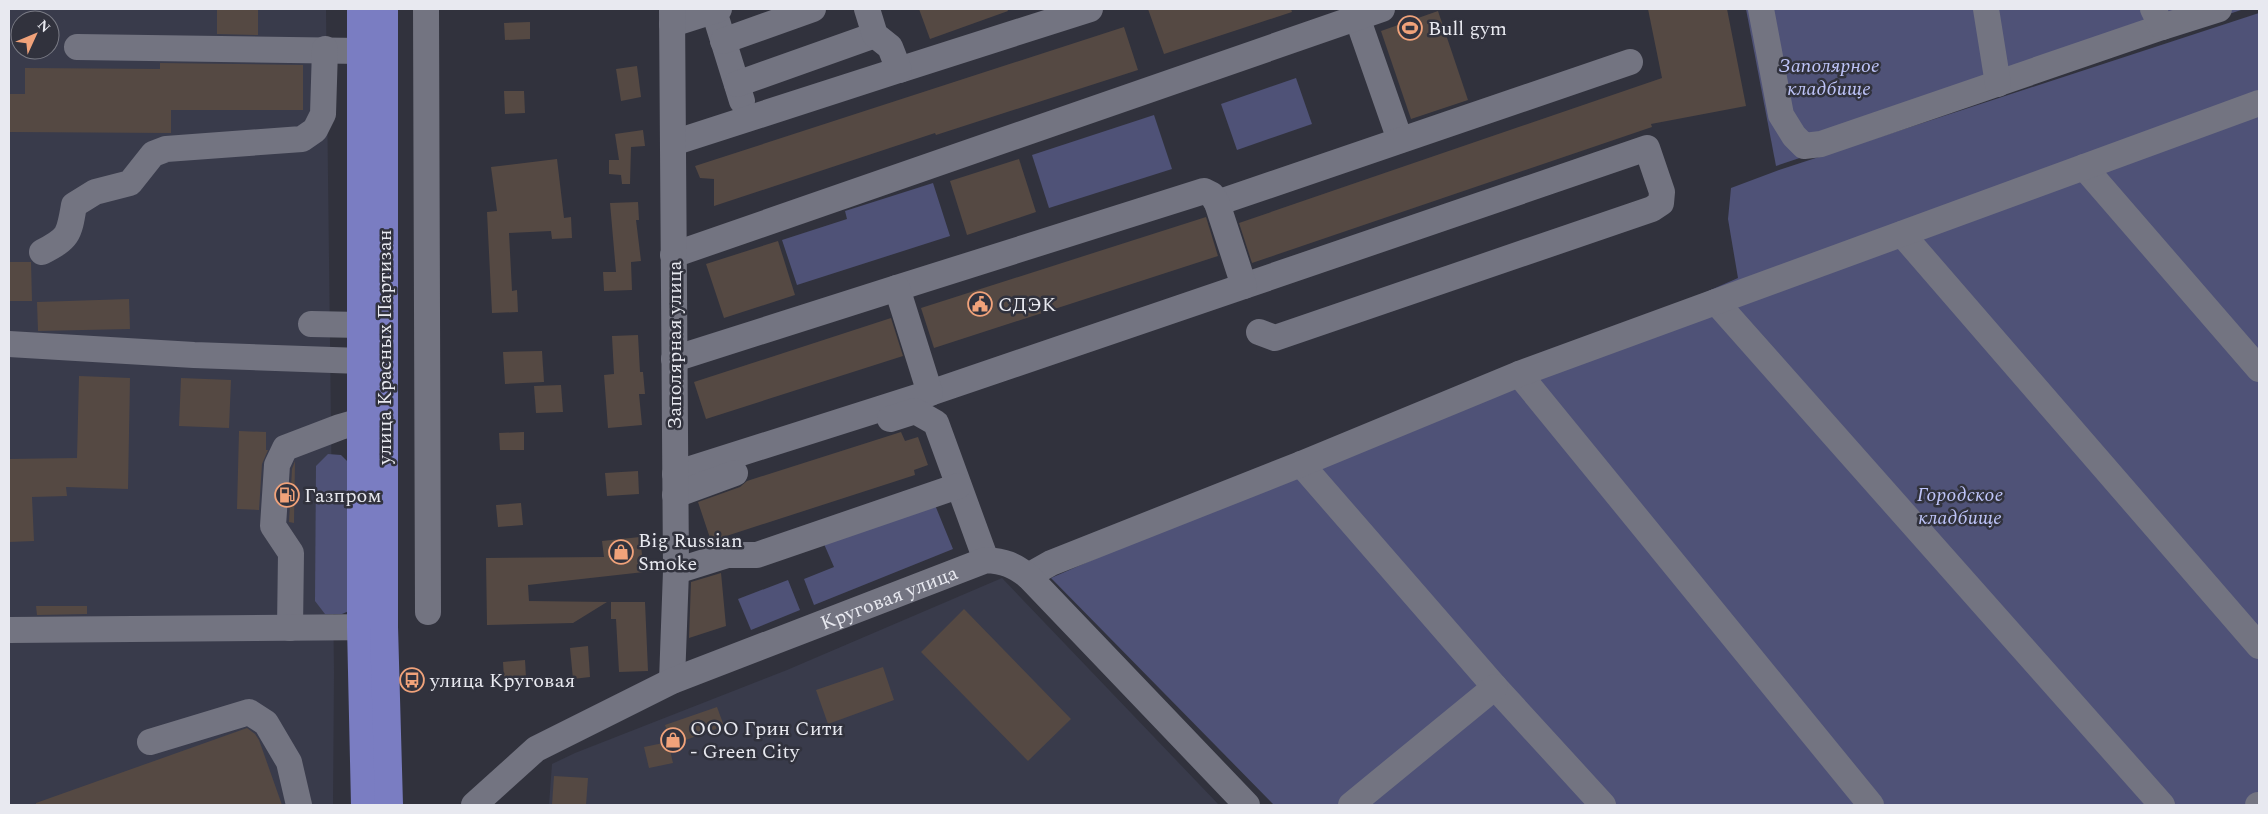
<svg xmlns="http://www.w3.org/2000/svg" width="2268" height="814" viewBox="0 0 2268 814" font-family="Spectral,serif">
	<rect width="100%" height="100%" fill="#31323d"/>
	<g fill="#393b4b" fill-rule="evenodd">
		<path d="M9,9h317l8,663 -1,133h-324zM20,20h30v30h-30z"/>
		<polygon points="1002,578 1219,805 549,805 552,764 575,753 787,670"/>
	</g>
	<g fill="#4f5277">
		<polygon points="1746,9 2244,9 1776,166"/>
		<polygon points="2259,13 2259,805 1274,805 1051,578 1738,278 1728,219 1731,188 1779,170"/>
		<polygon points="1296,78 1312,124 1237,150 1221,104"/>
		<polygon points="1154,115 1172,169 1049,208 1032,155"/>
		<polygon points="933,183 950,236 797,285 782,240 847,219 845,211"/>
		<polygon points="328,454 341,455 349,463 349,611 342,614 325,614 315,601 316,466"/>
		<polygon points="935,505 953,549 814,605 804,579 834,567 824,544"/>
		<polygon points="788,580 800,610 751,630 738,599"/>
	</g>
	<g fill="#554943">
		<polygon points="217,9 258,9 258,35 217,34"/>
		<polygon points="919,9 1007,9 1008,11 930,39"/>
		<polygon points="1148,9 1291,9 1292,12 1164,54"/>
		<polygon points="1648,9 1727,9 1746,106 1651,124 1652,127 1252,263 1239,223 1662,78"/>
		<polygon points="1438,11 1468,100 1411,119 1381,31"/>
		<polygon points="530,22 530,39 505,40 504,23"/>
		<polygon points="1124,27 1138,70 936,135 935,133 714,206 714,179 700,178 695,166"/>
		<polygon points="160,63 303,65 303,110 171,110 171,133 9,132 9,94 25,94 25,68 160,69"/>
		<polygon points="637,66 641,97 621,101 616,69"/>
		<polygon points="504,91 524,91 525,113 505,114"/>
		<polygon points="643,130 645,146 631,147 630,184 622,184 621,175 609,174 609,160 619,160 615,134"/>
		<polygon points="557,159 564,218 571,217 572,238 552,239 551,231 509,233 512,291 517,290 518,312 492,313 487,212 497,211 491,167"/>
		<polygon points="1019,159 1036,212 967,235 950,181"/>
		<polygon points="638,202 639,220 636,220 641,261 631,262 632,290 604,291 603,272 616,272 610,203"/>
		<polygon points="1206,217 1218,256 934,348 921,308"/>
		<polygon points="778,241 795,295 724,318 706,264"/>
		<polygon points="9,262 31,262 32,301 9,301"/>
		<polygon points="129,299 130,329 38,331 37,302"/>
		<polygon points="891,318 903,356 706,419 694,382"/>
		<polygon points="638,335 640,372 643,372 645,394 639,394 642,425 608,428 604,375 614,374 612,336"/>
		<polygon points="542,351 544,382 505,384 503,352"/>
		<polygon points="79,376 130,378 128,489 66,487 67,496 32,497 34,541 9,542 9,459 77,458"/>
		<polygon points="181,378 231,380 229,428 179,426"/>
		<polygon points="561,385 563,412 536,413 534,386"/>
		<polygon points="239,431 266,432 266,450 268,450 262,464 259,510 237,509"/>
		<polygon points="524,432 524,450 500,450 499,433"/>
		<polygon points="901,432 905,441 918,437 928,465 914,470 915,475 711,541 698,502 740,487 747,481"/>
		<polygon points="295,461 294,523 289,522 292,469"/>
		<polygon points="638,471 639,494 607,496 605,473"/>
		<polygon points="521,503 523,525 498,527 496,505"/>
		<polygon points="640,537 644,572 528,585 529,601 607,602 573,623 487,625 486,558 604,557 602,541"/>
		<polygon points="721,573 726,626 689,638 691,582"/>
		<polygon points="611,602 645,602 648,671 619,672 616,619 611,619"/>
		<polygon points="36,606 87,606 87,614 37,615"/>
		<polygon points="964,609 1071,719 1028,761 921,652"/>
		<polygon points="588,646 590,677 573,679 570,648"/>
		<polygon points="525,660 526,677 504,678 503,662"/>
		<polygon points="883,667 894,700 828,724 816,690"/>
		<polygon points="717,707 724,726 672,745 665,725"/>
		<polygon points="247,728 255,734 259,740 282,805 36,805 36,803"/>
		<polygon points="668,742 673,763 649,768 644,747"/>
		<polygon points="554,776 588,778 586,805 552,805"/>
	</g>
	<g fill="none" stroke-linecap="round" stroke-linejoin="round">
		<g stroke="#737481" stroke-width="26">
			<polyline points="426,9 428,612"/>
			<polyline points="1761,9 1781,115 1794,136 1804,146 1821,144 2162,27"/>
			<polyline points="1986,9 1998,84"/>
			<polyline points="2153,9 2162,27 2219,9"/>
			<polyline points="714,11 742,101"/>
			<polyline points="1357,17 1400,140"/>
			<polyline points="672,24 719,9"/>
			<polyline points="723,41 813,9"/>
			<polyline points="77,47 361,51"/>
			<polyline points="899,70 1090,9"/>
			<polyline points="737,84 875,35"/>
			<polyline points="673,143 899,70 890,47 875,35 867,9"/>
			<polyline points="2084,167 2259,369"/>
			<polyline points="1217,203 1630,62"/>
			<polyline points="1902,234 2259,646"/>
			<path d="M42,252c27,-14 27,-17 32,-47l21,-13 35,-9 23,-29 13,-5 136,-10 13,-9 8,-16 2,-65"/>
			<polyline points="673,255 1382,9"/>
			<polyline points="1244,286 1647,148 1662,192 1661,203 1652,209 1275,338 1259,332"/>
			<polyline points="897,288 1204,191 1212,195 1217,203 1244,286 930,393"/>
			<polyline points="1716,302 2162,805"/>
			<polyline points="311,324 361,325"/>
			<polyline points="9,344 194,355 361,361"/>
			<polyline points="674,359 897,288 930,393 675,474"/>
			<polyline points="1519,374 1871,805"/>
			<polyline points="890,419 915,411 936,423 986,560"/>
			<polyline points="1301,464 1495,687 1603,805"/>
			<polyline points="675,495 735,473"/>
			<polyline points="676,571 727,555 757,555 958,486"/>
			<polyline points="1028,576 1051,563 1301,464 1519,374 2259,103"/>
			<polyline points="290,628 291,553 273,526 277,465 285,448 340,427 361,421"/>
			<polyline points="9,630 384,627"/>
			<polyline points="672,681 676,571 672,9"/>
			<polyline points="150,742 249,712 266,723 289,762 299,805"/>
			<path id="s1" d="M474,805l62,-56 136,-68 314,-121c18,1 28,5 42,16l219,229"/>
			<polyline points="1351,805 1495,687"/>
			<polyline points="2258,805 2259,805"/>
		</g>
		<g stroke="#7a7dc2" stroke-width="28">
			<polyline points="361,9 361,627 365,805"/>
			<polyline points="384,9 384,627 389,805"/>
		</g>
	</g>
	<defs>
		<g id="stadium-ring" transform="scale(1.25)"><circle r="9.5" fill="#31323d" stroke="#f0a27a" stroke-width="1.5"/><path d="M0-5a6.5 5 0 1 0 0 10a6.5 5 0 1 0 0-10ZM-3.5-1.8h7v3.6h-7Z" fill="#f0a27a"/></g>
		<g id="civic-ring" transform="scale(1.25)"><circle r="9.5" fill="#31323d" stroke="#f0a27a" stroke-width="1.5"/><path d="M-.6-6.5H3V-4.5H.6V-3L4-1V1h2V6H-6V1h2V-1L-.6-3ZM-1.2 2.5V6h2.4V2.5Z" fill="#f0a27a"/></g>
		<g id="fuel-ring" transform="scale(1.25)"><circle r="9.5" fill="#31323d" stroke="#f0a27a" stroke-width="1.5"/><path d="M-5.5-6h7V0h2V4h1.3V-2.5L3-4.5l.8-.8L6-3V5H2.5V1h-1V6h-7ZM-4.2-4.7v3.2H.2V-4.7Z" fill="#f0a27a"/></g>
		<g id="shop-ring" transform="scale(1.25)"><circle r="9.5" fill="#31323d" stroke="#f0a27a" stroke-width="1.5"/><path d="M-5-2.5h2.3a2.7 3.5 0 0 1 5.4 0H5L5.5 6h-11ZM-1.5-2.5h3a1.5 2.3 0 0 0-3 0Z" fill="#f0a27a"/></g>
		<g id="bus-ring" transform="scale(1.25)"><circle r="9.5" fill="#31323d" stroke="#f0a27a" stroke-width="1.5"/><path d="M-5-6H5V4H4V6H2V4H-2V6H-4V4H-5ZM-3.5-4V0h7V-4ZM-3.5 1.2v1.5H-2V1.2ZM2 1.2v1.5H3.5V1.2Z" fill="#f0a27a"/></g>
	</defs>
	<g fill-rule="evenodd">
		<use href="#stadium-ring" x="1410" y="28"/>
		<use href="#civic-ring" x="980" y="304"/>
		<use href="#fuel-ring" x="287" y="495"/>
		<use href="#shop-ring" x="621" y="552"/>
		<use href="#bus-ring" x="412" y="680"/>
		<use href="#shop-ring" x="673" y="740"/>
	</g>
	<g text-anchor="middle" stroke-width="5" stroke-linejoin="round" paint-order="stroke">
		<g font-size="20" fill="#e8e9f0" stroke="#31323d" text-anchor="start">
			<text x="1428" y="35">Bull gym</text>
			<text x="998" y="311">СДЭК</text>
			<text x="304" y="502">Газпром</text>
			<text x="638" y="547">Big Russian<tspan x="638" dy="23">Smoke</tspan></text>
			<text x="430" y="687">улица Круговая</text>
			<text x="690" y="735">ООО Грин Сити<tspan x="690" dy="23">- Green City</tspan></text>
		</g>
		<g font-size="20" font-style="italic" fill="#bec4f8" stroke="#31323d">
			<text x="1829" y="72">Заполярное<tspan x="1829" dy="23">кладбище</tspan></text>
			<text x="1960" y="501">Городское<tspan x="1960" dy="23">кладбище</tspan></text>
		</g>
		<g font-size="20" fill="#e8e9f0" stroke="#31323d">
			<text transform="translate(674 345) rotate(-90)" y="7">Заполярная улица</text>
			<text transform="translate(384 347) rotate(-90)" y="7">улица Красных Партизан</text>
			<text dy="7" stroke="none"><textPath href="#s1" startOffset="468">Круговая улица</textPath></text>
		</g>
	</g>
	<rect width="2268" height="814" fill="none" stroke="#e8e9f0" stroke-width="20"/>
	<g transform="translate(35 35) rotate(46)"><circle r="24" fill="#31323d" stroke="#7a7b85"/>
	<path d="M0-4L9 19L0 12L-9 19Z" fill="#f0a27a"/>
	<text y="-8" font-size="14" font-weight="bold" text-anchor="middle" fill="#e8e9f0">N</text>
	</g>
</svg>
